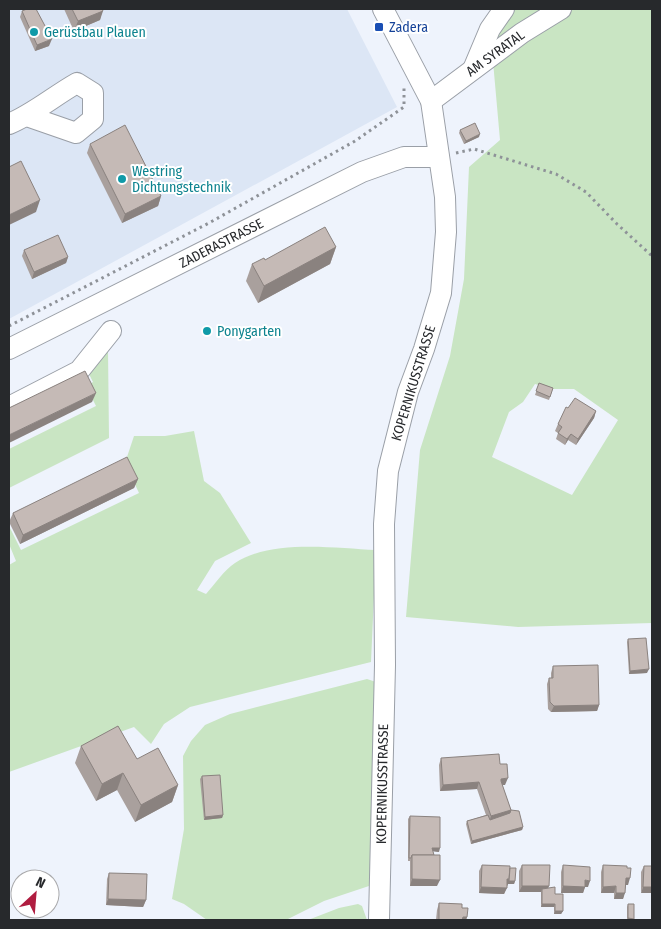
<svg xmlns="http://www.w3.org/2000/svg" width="661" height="929" viewBox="0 0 661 929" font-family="'Fira Sans Condensed',sans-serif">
	<rect width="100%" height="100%" fill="#eef3fc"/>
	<polygon fill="#dce6f5" points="9,9 347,9 397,107 9,319"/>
	<g fill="#c9e5c3" fill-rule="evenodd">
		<path d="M511,9h141v614l-134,4 -112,-10 14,-167 30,-94 14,-77 5,-112 31,-27 -9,-101zM535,384l17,5h22l44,31 -46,75 -80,-38 17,-45 14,-10z"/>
		<polygon points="108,350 109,438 9,488 9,449 96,406 86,386 93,382 88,372"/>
		<path d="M194,431l10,50 16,12 31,50 -36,18 -18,29 9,4c9,-10 18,-24 29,-31 36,-24 99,-15 141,-13l-5,112 -181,45 -26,17 -13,20 -17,-17 -125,45v-207l7,-4 -7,-17v-18l12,24 118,-57 -14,-30 9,-27h31z"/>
		<polygon points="367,679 376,682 372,885 324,901 286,920 207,920 184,904 172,899 184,829 183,756 191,741 205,725 230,714"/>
		<polygon points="358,904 362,906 367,920 308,920 339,908"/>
	</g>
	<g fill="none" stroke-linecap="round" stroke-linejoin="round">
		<g stroke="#9a9fa7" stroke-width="22">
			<g id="minor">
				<polyline points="474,67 490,29 504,9"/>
				<polyline points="431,101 522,33 561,9"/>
				<path d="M9,124c24,-10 45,-28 68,-41l16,10v26l-17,14 -49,-17"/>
				<polyline points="9,349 362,172 404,157 438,157"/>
				<polyline points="9,407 79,371 111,331"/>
				<polyline points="379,920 385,665 384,524 388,471 408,392 424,349 441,293 446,232 445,197 431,101 383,9"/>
			</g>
		</g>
		<g stroke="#8e9298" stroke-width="3" stroke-dasharray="2.5 4" stroke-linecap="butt">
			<polyline points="456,153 474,149 556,174 586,192 617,224 652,256"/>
			<polyline points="9,326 209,223 355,141 404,107 404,88"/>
		</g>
		<use href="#minor" stroke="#fff" stroke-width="20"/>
	</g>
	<g fill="#a9a09d">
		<polygon points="64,9 102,9 100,20 74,31"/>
		<polygon points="22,11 49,46 35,51 20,17"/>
		<polygon points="460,130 479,137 464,144 459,133"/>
		<polygon points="90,144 161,196 158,206 122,223 87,153"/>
		<polygon points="336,247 330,264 258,303 246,281 252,264 265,260"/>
		<polygon points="24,250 68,257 66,263 32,279 22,256"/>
		<polygon points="539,383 553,388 549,400 535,395"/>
		<polygon points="568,408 596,411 594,418 576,445 568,440 565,445 556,439 558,433 555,431 558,424"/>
		<polygon points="138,479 134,488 20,544 9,522 13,513"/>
		<polygon points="628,639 647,673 629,674 627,642"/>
		<polygon points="553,666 599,705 597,711 551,712 548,709 547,684 549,678 551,678 551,673"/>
		<polygon points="81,746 137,759 178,785 172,802 135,822 117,790 96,801 75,763"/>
		<polygon points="441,758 500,764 505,785 502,785 511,810 523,827 522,830 471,844 466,824 467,821 486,815 477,789 440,791 439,765"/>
		<polygon points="202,776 223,815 222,818 204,820 200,779"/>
		<polygon points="410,816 439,852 433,851 437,886 410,886 410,861 408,861 408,819"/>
		<polygon points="482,865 510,868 515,881 514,884 508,884 504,894 479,893 479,871"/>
		<polygon points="522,865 555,894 563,911 561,914 554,914 554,907 541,907 541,892 519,892 519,871"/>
		<polygon points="563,865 588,887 585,887 583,893 561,893 561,872"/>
		<polygon points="603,865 628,885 626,885 623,899 614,899 614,893 601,893 601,872"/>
		<polygon points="644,866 652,866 641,893 641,872"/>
		<polygon points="109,873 146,900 143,907 106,905 107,879"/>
		<polygon points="439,903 462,908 467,917 466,920 436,920 437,910"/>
		<polygon points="628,904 634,919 633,920 627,920 627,907"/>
	</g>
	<g fill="#8a827f">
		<polygon points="103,11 100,20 74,31 78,21"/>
		<polygon points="52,39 49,46 35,51 37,45"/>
		<polygon points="480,134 479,137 464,144 466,141"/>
		<polygon points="161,196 158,206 122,223 125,214"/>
		<polygon points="40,200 36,212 9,225 9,215"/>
		<polygon points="336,247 330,264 258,303 264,286"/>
		<polygon points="68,257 66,263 32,279 34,272"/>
		<polygon points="96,393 92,402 9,443 9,435"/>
		<polygon points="596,411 594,418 576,445 578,439"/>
		<polygon points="571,434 568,440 565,445 567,439"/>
		<polygon points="138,479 134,488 20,544 23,535"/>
		<polygon points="649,669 647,673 629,674 630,671"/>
		<polygon points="599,705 597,711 551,712 554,706"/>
		<polygon points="123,773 117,790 96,801 102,784"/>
		<polygon points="508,778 505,785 499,785 501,779"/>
		<polygon points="479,782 477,789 440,791 443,785"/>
		<polygon points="178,785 172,802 135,822 141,805"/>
		<polygon points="511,810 509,816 489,823 491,816"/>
		<polygon points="223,815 222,818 204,820 205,817"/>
		<polygon points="523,827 522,830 471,844 472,841"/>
		<polygon points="432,848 440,848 439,852 431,851"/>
		<polygon points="626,878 630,878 628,885 624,885"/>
		<polygon points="412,879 440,880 437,886 410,886"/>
		<polygon points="507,879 515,881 514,884 508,884 507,886 505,886"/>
		<polygon points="585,880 590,881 588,887 585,887 583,893 561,893 563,886"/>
		<polygon points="522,886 549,886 547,892 542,889 541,892 519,892"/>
		<polygon points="616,886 614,893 601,893 603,887"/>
		<polygon points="481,887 507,888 504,894 479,893"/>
		<polygon points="643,887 652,887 652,893 641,893"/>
		<polygon points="616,893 625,893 623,899 614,899"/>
		<polygon points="108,899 146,900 143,907 106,905"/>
		<polygon points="542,904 555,904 554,907 541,907"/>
		<polygon points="555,911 563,911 561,914 554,914"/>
		<polygon points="463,917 467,917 466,920 461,920"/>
		<polygon points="628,918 634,919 633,920 627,920"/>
	</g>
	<g fill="#c5bab6" stroke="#8a827f">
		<polygon points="27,9 36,9 52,39 37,45 22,11"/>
		<polygon points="72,9 102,9 103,11 78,21"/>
		<polygon points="475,123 480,134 466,141 460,130"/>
		<polygon points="125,125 161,196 125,214 90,144"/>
		<polygon points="21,161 40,200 9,215 9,167"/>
		<polygon points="325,227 336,247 264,286 252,264 264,258 265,260"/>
		<polygon points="58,235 68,257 34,272 24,250"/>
		<polygon points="85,371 96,393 9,435 9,408"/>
		<polygon points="539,383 553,388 550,397 536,391"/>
		<polygon points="575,398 596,411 578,439 571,434 567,439 558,433 562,427 558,424 566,407 568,408"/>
		<polygon points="127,457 138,479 23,535 13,513"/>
		<polygon points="646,638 649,669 630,671 628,639"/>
		<polygon points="598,665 599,705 554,706 550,702 549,678 553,678 553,666"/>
		<polygon points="118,726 137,759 158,748 178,785 141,805 123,773 102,784 81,746"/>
		<polygon points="499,754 500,764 507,764 508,778 501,779 501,781 511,810 491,816 479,782 443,785 441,758"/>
		<polygon points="220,775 223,815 205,817 202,776"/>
		<polygon points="511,810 519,811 523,827 472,841 467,821 488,815 490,820 510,813"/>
		<polygon points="410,816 440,817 440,848 432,848 434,855 412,855 411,858 409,858"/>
		<polygon points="412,855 440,855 440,880 412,879"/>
		<polygon points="482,865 510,866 509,879 507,879 507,888 481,887"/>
		<polygon points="522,865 550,865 549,886 522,886"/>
		<polygon points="563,865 590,867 590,881 585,880 585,887 563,886"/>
		<polygon points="603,865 627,866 627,868 631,868 630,878 626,878 625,893 616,893 616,886 603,887"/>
		<polygon points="644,866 652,866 652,887 643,887"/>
		<polygon points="510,868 516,868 515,881 509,881"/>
		<polygon points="109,873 147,874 146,900 108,899"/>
		<polygon points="555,887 555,894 563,894 563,911 555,911 555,904 542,904 542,889"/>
		<polygon points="439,903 462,904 462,908 468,908 467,917 463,917 462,920 439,920"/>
		<polygon points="628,904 634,904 634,919 628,918"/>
	</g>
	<rect fill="#1a4fb4" stroke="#fff" stroke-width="2" x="374" y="22" width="10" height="10" rx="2.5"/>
	<g fill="#0f9aa8" stroke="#fff" stroke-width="2">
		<circle cx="34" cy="32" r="5"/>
		<circle cx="122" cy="179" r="5"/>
		<circle cx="207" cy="331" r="5"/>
	</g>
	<g text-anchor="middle" stroke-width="4" stroke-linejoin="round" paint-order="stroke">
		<g font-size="14" fill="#164399" stroke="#fff" text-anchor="start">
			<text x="389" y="32">Zadera</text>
		</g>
		<g font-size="14" fill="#0d838f" stroke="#fff" text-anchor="start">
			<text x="44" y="37">Gerüstbau Plauen</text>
			<text x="132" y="176">Westring<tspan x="132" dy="16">Dichtungstechnik</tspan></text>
			<text x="217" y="336">Ponygarten</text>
		</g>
		<g font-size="14" fill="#27292c" stroke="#fff">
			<text transform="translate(495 53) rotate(-36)" y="5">AM SYRATAL</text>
			<text transform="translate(221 243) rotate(-27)" y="5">ZADERASTRASSE</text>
			<text transform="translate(413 383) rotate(-73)" y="5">KOPERNIKUSSTRASSE</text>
			<text transform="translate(382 784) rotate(-89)" y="5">KOPERNIKUSSTRASSE</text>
		</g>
	</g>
	<rect width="661" height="929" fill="none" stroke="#27292c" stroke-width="20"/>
	<g transform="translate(35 894) rotate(26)"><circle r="24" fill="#ffffff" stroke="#a9a9ab"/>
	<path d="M0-4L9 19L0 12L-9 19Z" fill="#b01d40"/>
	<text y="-8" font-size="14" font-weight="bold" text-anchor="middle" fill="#27292c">N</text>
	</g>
</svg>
